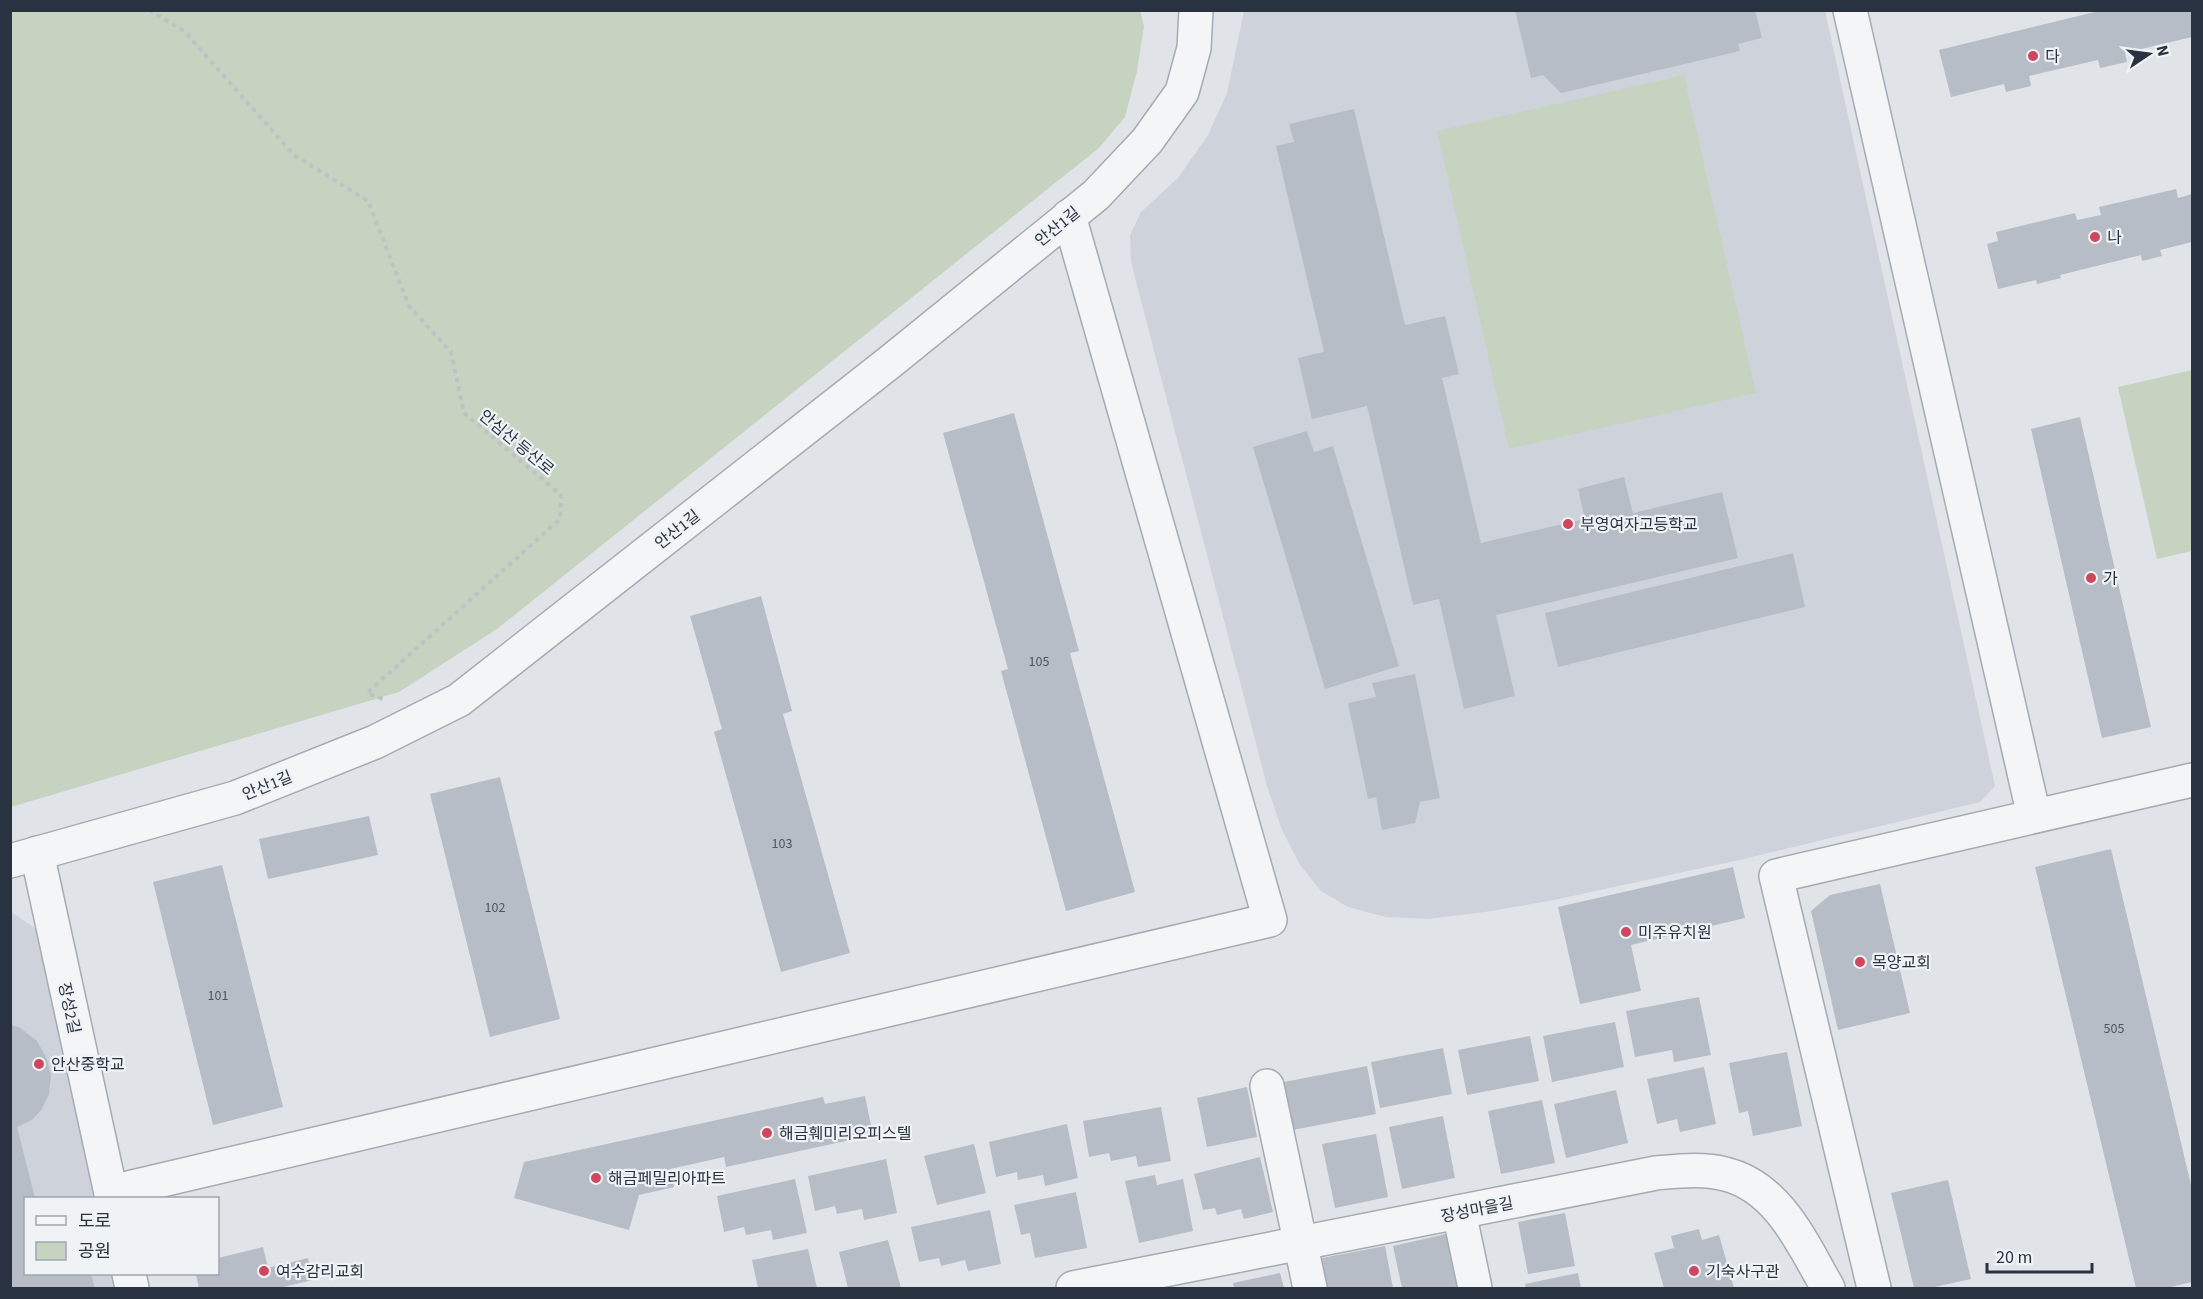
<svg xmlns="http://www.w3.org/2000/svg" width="2203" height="1299" viewBox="0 0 2203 1299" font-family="'Source Sans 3','Noto Sans KR',sans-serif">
	<rect width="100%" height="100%" fill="#e0e4e9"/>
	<g fill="#ced3db">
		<polygon points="1244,11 1825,11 1995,786 1980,802 1744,859 1549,901 1485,912 1428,919 1386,917 1348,907 1321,891 1300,865 1282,830 1267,786 1131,262 1130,235 1141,212 1178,178 1208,135 1227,93"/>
		<polygon points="10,911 36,929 99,1198 26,1198 26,1274 116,1274 120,1288 11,1288"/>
	</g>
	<g fill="#c6d3c1">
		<polygon points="11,10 1140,10 1144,26 1137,71 1125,117 1099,148 497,629 399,692 11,807"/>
		<polygon points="1684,75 1756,393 1509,449 1437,131"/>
		<polygon points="2192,370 2192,551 2157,559 2118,387"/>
	</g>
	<g fill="#b7bdc6">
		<polygon points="1515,10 1755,10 1762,38 1738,44 1740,51 1561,93 1543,75 1531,78"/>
		<polygon points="2103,10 2192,10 2192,37 2125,53 2127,62 2100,68 2098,60 2029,76 2031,86 2006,92 2004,84 1951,97 1939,50"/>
		<polygon points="1354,109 1405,325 1445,316 1459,374 1442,378 1481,543 1585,519 1578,489 1624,477 1633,513 1722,492 1738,558 1496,615 1515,696 1464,709 1439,599 1413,605 1367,406 1312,419 1298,358 1324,352 1276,146 1294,142 1289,124"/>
		<polygon points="2176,189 2178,198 2192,194 2192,242 2160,250 2162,256 2142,261 2141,255 2060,275 2061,278 2037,284 2036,280 1998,289 1987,244 1998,241 1996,232 2075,213 2077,220 2101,215 2099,207"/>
		<polygon points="1014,413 1079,651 1070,653 1135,892 1066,911 1001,671 1008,669 943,433"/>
		<polygon points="2080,417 2151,727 2102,738 2031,429"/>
		<polygon points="1307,431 1314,452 1333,446 1399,666 1325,689 1253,447"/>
		<polygon points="1793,553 1805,607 1558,667 1545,613"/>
		<polygon points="761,596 792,711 783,714 850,953 781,972 714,732 722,729 690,616"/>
		<polygon points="1415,674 1440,798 1420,802 1415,823 1382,830 1376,797 1368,799 1348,703 1376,697 1372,683"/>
		<polygon points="500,777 560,1019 490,1037 430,794"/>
		<polygon points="369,816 378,855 268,879 259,839"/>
		<polygon points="2111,849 2192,1189 2192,1282 2167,1288 2136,1288 2035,867"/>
		<polygon points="222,865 283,1107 213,1125 153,882"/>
		<polygon points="1733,867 1745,918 1631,945 1641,991 1580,1004 1558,907"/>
		<polygon points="1880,884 1910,1013 1838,1030 1811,911 1830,895"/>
		<polygon points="1699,997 1711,1055 1674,1062 1672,1050 1635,1057 1626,1011"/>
		<polygon points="1615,1022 1624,1067 1552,1082 1543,1036"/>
		<polygon points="10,1025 19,1027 37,1041 47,1059 51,1076 49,1094 42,1109 32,1120 17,1127 35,1198 26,1198 26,1274 91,1274 95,1288 10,1288"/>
		<polygon points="1530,1036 1539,1081 1467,1095 1458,1050"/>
		<polygon points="1443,1048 1452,1094 1380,1108 1371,1062"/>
		<polygon points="1787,1052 1802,1126 1753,1136 1748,1111 1739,1113 1729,1063"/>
		<polygon points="1367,1066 1376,1114 1293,1130 1284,1082"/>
		<polygon points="1704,1067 1716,1124 1680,1132 1677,1119 1657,1124 1647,1079"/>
		<polygon points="1247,1087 1257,1137 1207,1147 1197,1098"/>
		<polygon points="1616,1090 1628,1143 1566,1158 1554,1104"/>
		<polygon points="865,1096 873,1135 726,1167 724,1157 670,1169 674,1187 639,1195 629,1230 514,1198 524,1162 823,1097 825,1104"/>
		<polygon points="1542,1100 1555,1163 1501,1174 1488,1111"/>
		<polygon points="1161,1107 1171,1161 1138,1167 1136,1156 1111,1161 1109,1153 1089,1157 1083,1121"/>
		<polygon points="1443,1116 1455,1178 1402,1189 1389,1127"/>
		<polygon points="1067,1124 1078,1178 1045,1186 1043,1175 1018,1180 1017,1172 996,1177 989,1142"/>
		<polygon points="1376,1134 1388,1197 1335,1208 1322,1144"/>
		<polygon points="974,1144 986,1193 937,1205 924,1156"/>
		<polygon points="1260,1157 1273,1212 1244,1219 1241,1209 1217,1215 1215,1208 1203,1210 1194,1174"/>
		<polygon points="886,1159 897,1213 864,1220 862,1209 837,1214 835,1206 815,1211 808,1176"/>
		<polygon points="1155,1175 1157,1185 1183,1179 1193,1231 1139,1243 1125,1181"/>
		<polygon points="795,1179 807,1233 773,1240 771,1230 746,1235 744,1227 724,1232 717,1196"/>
		<polygon points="1948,1180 1971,1279 1930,1288 1914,1288 1891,1193"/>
		<polygon points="1076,1192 1087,1248 1035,1258 1030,1233 1021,1235 1014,1205"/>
		<polygon points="990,1210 1001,1264 968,1271 965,1260 941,1266 939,1258 919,1262 911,1227"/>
		<polygon points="1565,1213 1575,1266 1528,1274 1518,1222"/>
		<polygon points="1699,1229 1702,1240 1719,1235 1734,1288 1664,1288 1654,1253 1674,1248 1671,1236"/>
		<polygon points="1446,1234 1458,1288 1402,1288 1393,1246"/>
		<polygon points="888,1240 901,1288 848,1288 839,1252"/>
		<polygon points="1385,1246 1393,1288 1327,1288 1322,1258"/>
		<polygon points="263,1247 268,1268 308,1258 313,1280 279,1288 199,1288 196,1274 218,1274 218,1258"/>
		<polygon points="808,1249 817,1288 758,1288 752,1260"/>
		<polygon points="1280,1273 1284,1288 1234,1288 1233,1283"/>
		<polygon points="1578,1273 1581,1288 1526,1288 1525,1284"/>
	</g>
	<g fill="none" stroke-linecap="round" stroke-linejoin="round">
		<g stroke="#a5abb3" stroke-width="36">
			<g id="minor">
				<polyline points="1850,10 2034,816"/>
				<polyline points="37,853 112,1198"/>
				<polyline points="10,861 235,798 375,742 459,700 890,362 1096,195 1147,141 1182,92 1194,48 1196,10"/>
				<polyline points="1267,1086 1310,1288"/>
				<polyline points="111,1192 1270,920 1069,216"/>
				<polyline points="1459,1212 1475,1288"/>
				<polyline points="129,1274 132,1288"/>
				<path d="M1073,1288l583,-115c23,-2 47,-5 69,1 54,13 78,71 103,114"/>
				<polyline points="1874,1288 1776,876 2192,780"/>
			</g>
		</g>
		<polyline stroke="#bec2c7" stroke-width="4" stroke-dasharray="4.5 4.5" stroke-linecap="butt" points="149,10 184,31 294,155 368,201 409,306 451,352 464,413 561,495 560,519 367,693 383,699"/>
		<use href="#minor" stroke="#f3f5f7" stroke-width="33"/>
	</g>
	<g fill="#cd475f" stroke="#f0f3f6" stroke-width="2">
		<circle cx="2033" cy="56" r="6"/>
		<circle cx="2095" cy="237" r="6"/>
		<circle cx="1568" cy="524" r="6"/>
		<circle cx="2091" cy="578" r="6"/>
		<circle cx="1626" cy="932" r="6"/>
		<circle cx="1860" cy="962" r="6"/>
		<circle cx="39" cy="1064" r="6"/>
		<circle cx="767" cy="1133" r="6"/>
		<circle cx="596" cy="1178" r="6"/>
		<circle cx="264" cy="1271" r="6"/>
		<circle cx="1694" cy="1271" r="6"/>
	</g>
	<g text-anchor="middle" stroke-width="4.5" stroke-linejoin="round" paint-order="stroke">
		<g font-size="14" fill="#4c5562">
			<text x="1039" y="666">105</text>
			<text x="782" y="848">103</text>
			<text x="495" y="912">102</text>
			<text x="218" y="1000">101</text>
			<text x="2114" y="1033">505</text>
		</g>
		<g font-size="16" fill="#293240" stroke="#f0f3f6" text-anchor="start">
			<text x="2045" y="62">다</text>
			<text x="2107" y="243">나</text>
			<text x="1580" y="530">부영여자고등학교</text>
			<text x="2103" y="584">가</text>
			<text x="1638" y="938">미주유치원</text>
			<text x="1872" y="968">목양교회</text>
			<text x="51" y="1070">안산중학교</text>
			<text x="779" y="1139">해금훼미리오피스텔</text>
			<text x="608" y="1184">해금페밀리아파트</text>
			<text x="276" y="1277">여수감리교회</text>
			<text x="1706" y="1277">기숙사구관</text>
		</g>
		<g font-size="16" fill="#293240" stroke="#f0f3f6">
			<text transform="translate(1057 226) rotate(-39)" y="6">안산1길</text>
			<text transform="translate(517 442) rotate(40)" y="6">안심산 등산로</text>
			<text transform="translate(677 529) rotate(-38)" y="6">안산1길</text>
			<text transform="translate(267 785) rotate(-22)" y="6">안산1길</text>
			<text transform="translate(70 1008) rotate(78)" y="6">장성2길</text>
			<text transform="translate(1477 1209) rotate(-11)" y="6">장성마을길</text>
		</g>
	</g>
	<rect width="2203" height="1299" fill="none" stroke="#293240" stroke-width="24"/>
	<rect x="24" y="1197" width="195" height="78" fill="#f0f3f6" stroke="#a0a6ad" stroke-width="1.5"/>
	<rect x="36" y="1216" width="30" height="9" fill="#f3f5f7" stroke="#a0a6ad" stroke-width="1.5"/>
	<text x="78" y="1227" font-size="18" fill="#293240">도로</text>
	<rect x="36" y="1242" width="30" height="18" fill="#c6d3c1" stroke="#a0a6ad" stroke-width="1.5"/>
	<text x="78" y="1257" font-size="18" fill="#293240">공원</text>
	<g transform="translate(2149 54) rotate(77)" stroke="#f0f3f6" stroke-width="4.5" paint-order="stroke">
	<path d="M0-4.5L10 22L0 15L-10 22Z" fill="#293240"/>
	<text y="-9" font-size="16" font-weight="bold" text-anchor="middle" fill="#293240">N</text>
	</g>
	<path d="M1987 1263v9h105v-9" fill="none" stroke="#293240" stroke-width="3"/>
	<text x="1996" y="1263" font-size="18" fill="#293240" stroke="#f0f3f6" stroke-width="4.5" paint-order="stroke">20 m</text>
</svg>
